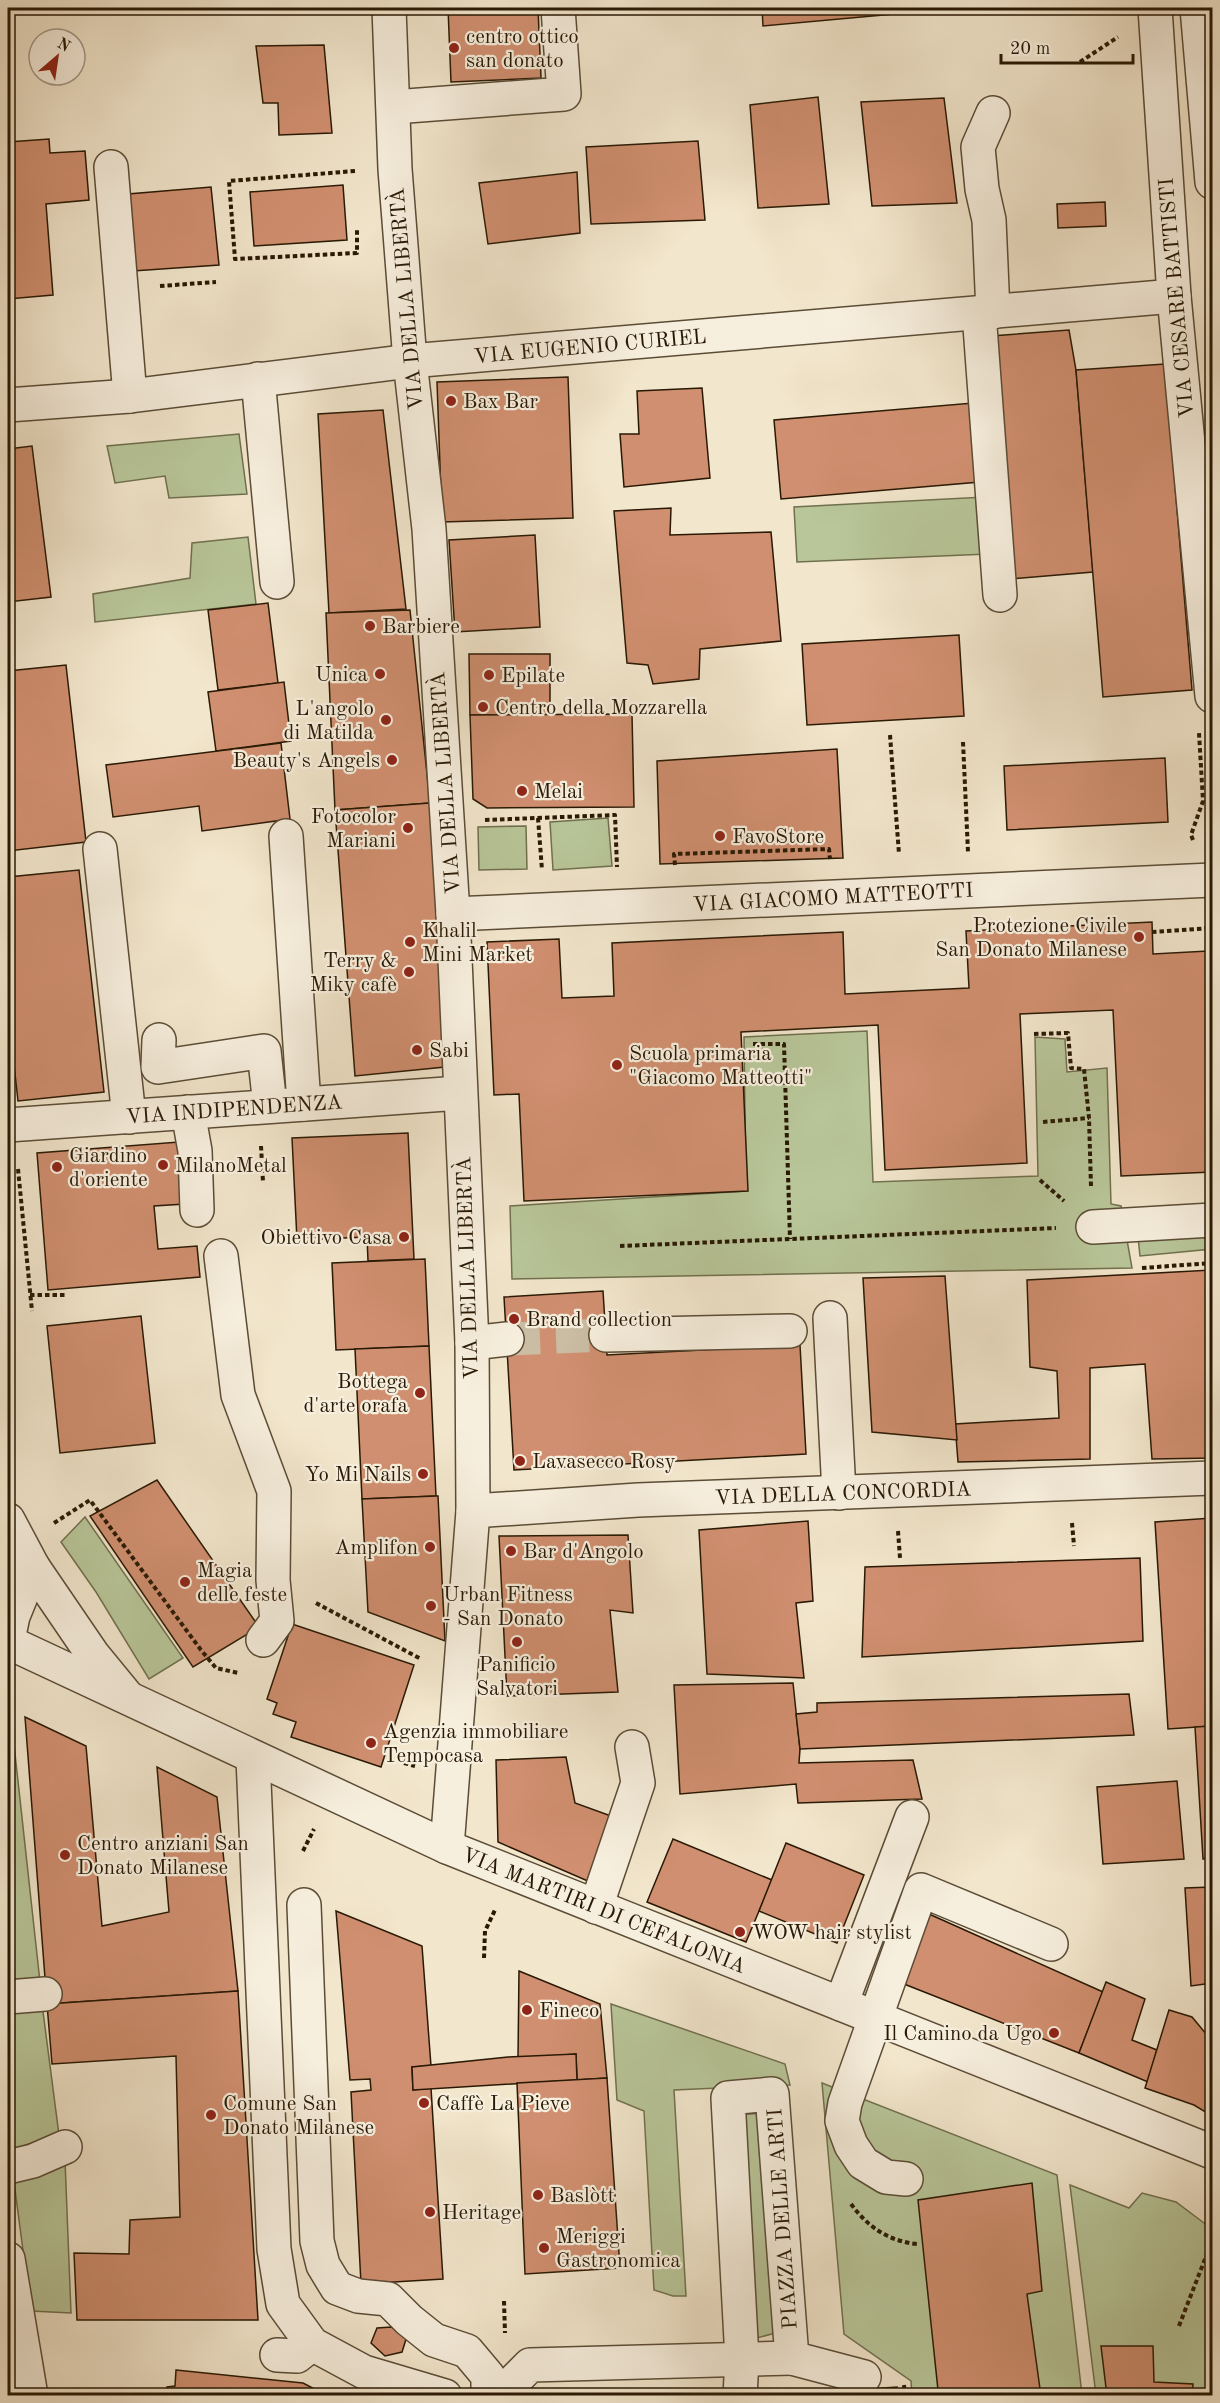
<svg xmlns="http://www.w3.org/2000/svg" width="1220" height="2403" viewBox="0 0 1220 2403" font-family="'Old Standard TT',serif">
	<rect width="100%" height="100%" fill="#f2e6cc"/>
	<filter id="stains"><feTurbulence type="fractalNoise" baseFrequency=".00333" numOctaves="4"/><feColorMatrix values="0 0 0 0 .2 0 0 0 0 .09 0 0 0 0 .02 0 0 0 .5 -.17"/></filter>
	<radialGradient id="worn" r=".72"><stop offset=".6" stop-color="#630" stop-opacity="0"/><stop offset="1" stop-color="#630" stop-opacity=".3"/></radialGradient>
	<g fill="#b8c699" stroke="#70704e" stroke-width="1.5">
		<polygon points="239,434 247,494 169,498 165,476 115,483 107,446"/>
		<polygon points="985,497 988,554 797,562 794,507"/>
		<polygon points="248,537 256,604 95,622 93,594 190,578 192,543"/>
		<polygon points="608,818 612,866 553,870 550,822"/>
		<polygon points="526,826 527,869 479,870 478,827"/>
		<polygon points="867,1031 873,1182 1038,1176 1035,1037 1065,1039 1067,1072 1107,1068 1111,1204 1121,1206 1132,1268 512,1279 510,1206 746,1191 744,1037"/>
		<polygon points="1212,1230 1212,1249 1140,1256 1138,1237"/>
		<polygon points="85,1517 183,1658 149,1679 96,1592 61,1542"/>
		<polygon points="8,1708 10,1708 40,1982 8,1985"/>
		<polygon points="42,2004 59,2135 12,2149 8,2118 8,2007"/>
		<polygon points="611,2004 785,2064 790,2085 674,2090 686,2296 673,2296 654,2290 644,2111 617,2100"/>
		<polygon points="822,2083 1057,2175 1082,2395 912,2395 911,2381 844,2334"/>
		<polygon points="765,2113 783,2331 753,2339 737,2115"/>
		<polygon points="65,2160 71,2313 31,2311 14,2182"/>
		<polygon points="1070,2185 1129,2208 1142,2193 1176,2202 1212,2229 1212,2395 1096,2395"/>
	</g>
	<g fill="#d08f70" stroke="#291904" stroke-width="1.5">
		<polygon points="448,8 538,8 541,78 451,82"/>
		<polygon points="762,8 927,8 927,11 763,26"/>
		<polygon points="324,45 332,133 279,135 278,103 263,103 256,46"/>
		<polygon points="818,97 829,204 758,208 750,105"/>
		<polygon points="944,98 957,203 872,206 861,102"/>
		<polygon points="49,139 50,153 85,151 89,200 46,204 53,295 8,299 8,142"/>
		<polygon points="698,141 705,220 591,224 586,147"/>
		<polygon points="577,172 580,233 488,244 479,183"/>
		<polygon points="343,185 347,240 254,246 250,192"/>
		<polygon points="211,187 219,265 133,271 128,194"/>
		<polygon points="1105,202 1106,226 1058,228 1057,204"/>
		<polygon points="1069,330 1076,370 1093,572 1009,579 991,336"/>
		<polygon points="1165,364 1192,690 1103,697 1076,370"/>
		<polygon points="568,377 573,518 442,522 437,382"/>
		<polygon points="702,388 710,478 624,487 620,434 639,434 637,391"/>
		<polygon points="973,403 980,482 781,499 774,420"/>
		<polygon points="383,410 406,609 329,613 318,414"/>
		<polygon points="32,446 51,597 8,602 8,449"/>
		<polygon points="671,508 670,535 771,532 781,641 700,649 699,679 653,684 648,665 627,663 614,511"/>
		<polygon points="535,535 540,627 455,632 449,540"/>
		<polygon points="268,603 278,683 218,690 208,610"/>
		<polygon points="410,610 430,803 335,810 326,613"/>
		<polygon points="959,635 964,716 807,725 802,644"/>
		<polygon points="469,654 550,654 550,715 470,715"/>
		<polygon points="66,665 86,842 8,851 8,671"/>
		<polygon points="284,682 291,741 216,751 208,692"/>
		<polygon points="632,714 634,807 487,808 473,799 470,715"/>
		<polygon points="281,743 290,819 202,831 199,806 113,817 106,765"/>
		<polygon points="837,749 843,858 660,864 657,761"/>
		<polygon points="1165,758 1168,822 1007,830 1004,766"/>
		<polygon points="430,803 439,878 445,1067 355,1076 335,810"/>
		<polygon points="79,870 104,1092 18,1101 8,1010 8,877"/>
		<polygon points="1152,922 1153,954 1208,951 1212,1036 1212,1172 1121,1176 1113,1010 1020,1014 1027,1163 885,1170 878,1025 741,1032 748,1191 524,1201 519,1094 494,1095 487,942 559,939 562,998 614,996 612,943 843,932 845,994 969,988 966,931"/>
		<polygon points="408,1133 414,1259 368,1261 367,1237 297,1240 292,1138"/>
		<polygon points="179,1142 185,1204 154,1206 158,1249 197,1246 200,1277 48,1290 37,1153"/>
		<polygon points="425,1259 429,1346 336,1350 332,1263"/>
		<polygon points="1212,1270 1212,1458 1152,1459 1145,1364 1090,1368 1090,1459 958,1462 955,1424 1059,1418 1057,1371 1030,1367 1027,1280"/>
		<polygon points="945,1276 957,1440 872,1432 863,1278"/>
		<polygon points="603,1291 607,1355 800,1345 806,1454 514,1470 504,1297"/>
		<polygon points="141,1316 155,1443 60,1453 47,1326"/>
		<polygon points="429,1346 436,1496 362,1499 355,1349"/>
		<polygon points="157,1480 259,1627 193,1667 90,1516"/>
		<polygon points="436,1496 438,1496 445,1641 368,1612 362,1499"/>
		<polygon points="1212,1518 1212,1726 1168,1729 1155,1522"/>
		<polygon points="808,1521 813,1601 796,1603 804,1678 707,1674 699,1530"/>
		<polygon points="628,1535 633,1613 610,1610 618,1692 507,1696 499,1536"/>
		<polygon points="1140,1558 1143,1641 862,1657 865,1567"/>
		<polygon points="292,1624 414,1665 381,1767 291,1737 296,1722 273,1714 277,1703 267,1699"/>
		<polygon points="793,1683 800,1749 799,1763 913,1760 922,1799 798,1803 796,1784 680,1794 674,1685"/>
		<polygon points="1129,1694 1134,1735 800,1749 796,1714 817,1712 817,1703"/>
		<polygon points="25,1717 86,1746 102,1926 169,1912 157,1767 217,1797 238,1991 47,2004"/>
		<polygon points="1212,1726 1212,1859 1203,1859 1195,1727"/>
		<polygon points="566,1757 575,1803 611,1816 590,1882 498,1842 496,1760"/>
		<polygon points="1177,1781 1184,1859 1103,1864 1097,1787"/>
		<polygon points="673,1839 772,1880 746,1942 647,1902"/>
		<polygon points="786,1843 864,1875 837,1943 759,1911"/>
		<polygon points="1212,1887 1212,1983 1191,1986 1185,1888"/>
		<polygon points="336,1911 422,1946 431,2066 412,2067 413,2090 431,2088 443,2279 361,2284 351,2092 371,2090 370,2079 350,2080"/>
		<polygon points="929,1914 1103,1992 1079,2053 904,1984"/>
		<polygon points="519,1971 600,2004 607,2078 577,2080 576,2054 518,2058"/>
		<polygon points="1106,1982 1145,1999 1132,2040 1157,2050 1148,2082 1079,2053"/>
		<polygon points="238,1991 258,2320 77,2320 74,2253 129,2254 130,2220 180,2217 176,2056 52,2064 47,2004"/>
		<polygon points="1169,2010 1192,2017 1207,2035 1212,2027 1212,2116 1194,2105 1145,2088"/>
		<polygon points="576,2054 577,2080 413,2090 412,2067 508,2057"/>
		<polygon points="607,2078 620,2268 525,2274 517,2083"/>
		<polygon points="1032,2183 1042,2291 1027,2294 1040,2389 938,2390 918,2200"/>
		<polygon points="392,2327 407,2336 402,2352 385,2356 371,2343 377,2328"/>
		<polygon points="1101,2346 1153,2346 1154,2382 1193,2384 1192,2396 1107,2396"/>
		<polygon points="176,2370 303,2383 328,2396 166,2396 167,2387 175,2386"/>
		<polygon points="897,2387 897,2396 765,2396"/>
	</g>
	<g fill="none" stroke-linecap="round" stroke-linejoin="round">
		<polyline stroke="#cabda4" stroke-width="33" stroke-dasharray="33 16" stroke-linecap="butt" points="507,1339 606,1335"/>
		<g stroke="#5b4c36" stroke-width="36">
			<g id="minor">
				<polyline points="389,8 395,169 410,361 429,529 453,914 472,1343 473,1511 447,1847"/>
				<polyline points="1155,8 1174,296 1212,696"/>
				<polyline points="1197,8 1212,182"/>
				<polyline points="394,107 564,94 558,8"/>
				<polyline points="111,167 130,396"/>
				<polyline points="993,312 989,220 982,189 978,147 993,113"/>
				<polyline points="979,313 1000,595"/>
				<polyline points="258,379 277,582"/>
				<polyline points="8,405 130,396 410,361 1174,296"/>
				<polyline points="286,836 304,1104"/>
				<polyline points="100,849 129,1117"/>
				<polyline points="453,914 1212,880"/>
				<polyline points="159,1040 158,1067 264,1051 270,1106"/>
				<polyline points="188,1112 195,1151 197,1210"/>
				<polyline points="8,1125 460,1093"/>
				<polyline points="1093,1227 1212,1220"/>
				<polyline points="221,1256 238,1395 274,1491 273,1580 277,1621 263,1640"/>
				<polyline points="830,1318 839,1493"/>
				<polyline points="606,1335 790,1331"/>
				<polyline points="472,1343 507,1339"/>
				<polyline points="473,1511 638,1500 1212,1478"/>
				<polyline points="8,1520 33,1567 13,1616 8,1640"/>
				<polyline points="33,1567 93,1655 125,1694"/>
				<polyline points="8,1642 447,1847 1212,2152"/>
				<polyline points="253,1758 274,2249 283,2304 312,2344 364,2372 445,2396"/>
				<polyline points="304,1905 317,2241 323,2265 337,2288 358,2296 388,2299 409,2320 434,2340 467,2351 488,2376 488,2396"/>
				<polyline points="596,1907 638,1783 632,1747"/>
				<polyline points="8,1997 45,1994"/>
				<polyline points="841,2004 912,1817"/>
				<polyline points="8,2167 33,2161 65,2147"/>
				<polyline points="906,2179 886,2177 863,2163 851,2145 842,2121 845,2103 921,1890 1051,1944"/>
				<polyline points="8,2259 31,2396"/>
				<polyline points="277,2355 297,2356 312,2344"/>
				<polyline points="499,2396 530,2365 792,2358"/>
				<polyline points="740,2396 742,2359 728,2098 772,2094 792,2358 864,2377"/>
			</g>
		</g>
		<g stroke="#291904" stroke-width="4" stroke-dasharray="4.5 3" stroke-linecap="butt">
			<polyline points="1080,62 1118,37"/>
			<polyline points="355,171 229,181 235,259 357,253 357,228"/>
			<polyline points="160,286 216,282"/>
			<polyline points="890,735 899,854"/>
			<polyline points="963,742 968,852"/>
			<polyline points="538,818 542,870"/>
			<polyline points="485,820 615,815 617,867"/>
			<polyline points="1193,840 1191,835 1203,801 1199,733"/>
			<polyline points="675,865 674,854 829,849 830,859"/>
			<polyline points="1152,932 1212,928"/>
			<polyline points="1034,1034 1068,1033 1071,1068 1084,1069 1089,1118 1091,1187"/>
			<polyline points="753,1044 784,1044 790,1239"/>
			<polyline points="1043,1122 1089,1118"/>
			<polyline points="261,1146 263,1182"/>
			<polyline points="18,1169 32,1311"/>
			<polyline points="1040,1180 1064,1201"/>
			<polyline points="620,1246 1056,1228"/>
			<polyline points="1142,1268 1212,1263"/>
			<polyline points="30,1295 65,1295"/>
			<polyline points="54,1523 90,1500 201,1650 216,1668 238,1673"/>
			<polyline points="1072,1523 1074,1546"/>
			<polyline points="898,1531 900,1558"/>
			<polyline points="316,1603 421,1659"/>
			<polyline points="404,1763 415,1766"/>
			<polyline points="303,1851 314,1829"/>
			<polyline points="484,1958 485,1931 495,1910"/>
			<path d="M851,2204c17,23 37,37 66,40"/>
			<polyline points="504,2301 505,2333"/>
			<polyline points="1179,2326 1212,2241"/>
			<polyline points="904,2385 905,2396"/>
		</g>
		<use href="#minor" stroke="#f7efde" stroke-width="33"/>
	</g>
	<g fill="#8f2418" stroke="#f7efde" stroke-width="2">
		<circle cx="454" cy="48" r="6"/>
		<circle cx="451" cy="401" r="6"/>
		<circle cx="370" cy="626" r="6"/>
		<circle cx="380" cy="674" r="6"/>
		<circle cx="489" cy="675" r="6"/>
		<circle cx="483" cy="707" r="6"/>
		<circle cx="386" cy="720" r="6"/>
		<circle cx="392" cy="760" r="6"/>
		<circle cx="522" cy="791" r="6"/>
		<circle cx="408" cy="828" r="6"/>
		<circle cx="720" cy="836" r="6"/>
		<circle cx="1139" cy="937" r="6"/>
		<circle cx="410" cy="942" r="6"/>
		<circle cx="409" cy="972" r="6"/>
		<circle cx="417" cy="1050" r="6"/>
		<circle cx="617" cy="1065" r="6"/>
		<circle cx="163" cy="1165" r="6"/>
		<circle cx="57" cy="1167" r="6"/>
		<circle cx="404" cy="1237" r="6"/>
		<circle cx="514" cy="1319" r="6"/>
		<circle cx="420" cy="1393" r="6"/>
		<circle cx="520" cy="1461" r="6"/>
		<circle cx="423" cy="1474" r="6"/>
		<circle cx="430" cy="1547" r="6"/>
		<circle cx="511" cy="1551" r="6"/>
		<circle cx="185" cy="1582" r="6"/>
		<circle cx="431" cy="1606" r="6"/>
		<circle cx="517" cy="1642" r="6"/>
		<circle cx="371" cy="1743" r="6"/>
		<circle cx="65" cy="1855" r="6"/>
		<circle cx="740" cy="1932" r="6"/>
		<circle cx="527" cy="2010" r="6"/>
		<circle cx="1054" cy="2033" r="6"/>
		<circle cx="424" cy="2103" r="6"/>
		<circle cx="211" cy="2115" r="6"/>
		<circle cx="538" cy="2195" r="6"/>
		<circle cx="430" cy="2212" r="6"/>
		<circle cx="544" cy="2248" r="6"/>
	</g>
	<g text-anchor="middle" stroke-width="4.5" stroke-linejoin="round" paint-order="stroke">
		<g font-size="21" fill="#291904" stroke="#f7efde" text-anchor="start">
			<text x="466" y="43">centro ottico<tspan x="466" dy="24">san donato</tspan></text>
			<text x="463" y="408">Bax Bar</text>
			<text x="382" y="633">Barbiere</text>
			<text x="368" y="681" text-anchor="end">Unica</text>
			<text x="501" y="682">Epilate</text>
			<text x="495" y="714">Centro della Mozzarella</text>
			<text x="374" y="715" text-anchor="end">L'angolo<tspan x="374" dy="24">di Matilda</tspan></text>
			<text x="380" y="767" text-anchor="end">Beauty's Angels</text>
			<text x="534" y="798">Melai</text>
			<text x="396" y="823" text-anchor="end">Fotocolor<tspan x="396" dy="24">Mariani</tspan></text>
			<text x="732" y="843">FavoStore</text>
			<text x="1127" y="932" text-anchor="end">Protezione Civile<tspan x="1127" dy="24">San Donato Milanese</tspan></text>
			<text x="422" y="937">Khalil<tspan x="422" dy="24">Mini Market</tspan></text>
			<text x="397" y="967" text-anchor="end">Terry &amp;<tspan x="397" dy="24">Miky cafè</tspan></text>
			<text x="429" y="1057">Sabi</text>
			<text x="629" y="1060">Scuola primaria<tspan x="629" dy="24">"Giacomo Matteotti"</tspan></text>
			<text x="69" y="1162">Giardino<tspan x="69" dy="24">d'oriente</tspan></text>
			<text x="175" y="1172">MilanoMetal</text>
			<text x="392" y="1244" text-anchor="end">Obiettivo Casa</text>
			<text x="526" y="1326">Brand collection</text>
			<text x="408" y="1388" text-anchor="end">Bottega<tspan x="408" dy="24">d'arte orafa</tspan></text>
			<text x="532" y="1468">Lavasecco Rosy</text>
			<text x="411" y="1481" text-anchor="end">Yo Mi Nails</text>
			<text x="418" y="1554" text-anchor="end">Amplifon</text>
			<text x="523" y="1558">Bar d'Angolo</text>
			<text x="197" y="1577">Magia<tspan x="197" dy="24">delle feste</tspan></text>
			<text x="443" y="1601">Urban Fitness<tspan x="443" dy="24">- San Donato</tspan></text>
			<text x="517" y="1671" text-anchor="middle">Panificio<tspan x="517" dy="24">Salvatori</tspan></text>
			<text x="383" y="1738">Agenzia immobiliare<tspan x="383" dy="24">Tempocasa</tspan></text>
			<text x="77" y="1850">Centro anziani San<tspan x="77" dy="24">Donato Milanese</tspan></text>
			<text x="752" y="1939">WOW hair stylist</text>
			<text x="539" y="2017">Fineco</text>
			<text x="1042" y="2040" text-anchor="end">Il Camino da Ugo</text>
			<text x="223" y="2110">Comune San<tspan x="223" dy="24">Donato Milanese</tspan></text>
			<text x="436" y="2110">Caffè La Pieve</text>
			<text x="550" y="2202">Baslòtt</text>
			<text x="442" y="2219">Heritage</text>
			<text x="556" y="2243">Meriggi<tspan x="556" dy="24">Gastronomica</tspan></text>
		</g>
		<g font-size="21" fill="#291904" stroke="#f7efde">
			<text transform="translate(1176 298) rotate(-95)" y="7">VIA CESARE BATTISTI</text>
			<text transform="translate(406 299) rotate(-95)" y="7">VIA DELLA LIBERTÀ</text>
			<text transform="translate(590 346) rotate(-5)" y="7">VIA EUGENIO CURIEL</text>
			<text transform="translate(445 783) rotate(-94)" y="7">VIA DELLA LIBERTÀ</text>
			<text transform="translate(833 897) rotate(-3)" y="7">VIA GIACOMO MATTEOTTI</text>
			<text transform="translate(234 1109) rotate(-4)" y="7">VIA INDIPENDENZA</text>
			<text transform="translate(467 1268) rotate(-92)" y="7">VIA DELLA LIBERTÀ</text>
			<text transform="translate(843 1493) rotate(-2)" y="7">VIA DELLA CONCORDIA</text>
			<text transform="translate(604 1910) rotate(22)" y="7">VIA MARTIRI DI CEFALONIA</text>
			<text transform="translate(782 2219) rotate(-94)" y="7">PIAZZA DELLE ARTI</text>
		</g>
	</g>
	<rect width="1220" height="2403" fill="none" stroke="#f2e6cc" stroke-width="30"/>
	<rect x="9" y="9" width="1202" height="2385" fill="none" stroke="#291904" stroke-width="3"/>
	<rect x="15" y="15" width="1190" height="2373" fill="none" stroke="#291904" stroke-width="1.5"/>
	<g transform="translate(57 57) rotate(29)"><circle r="28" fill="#f7efde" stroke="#a59987" stroke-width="1.5"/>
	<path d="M0-4.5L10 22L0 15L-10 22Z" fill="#8f2418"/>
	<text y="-9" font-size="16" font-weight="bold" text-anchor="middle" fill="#291904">N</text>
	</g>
	<path d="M1001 54v9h132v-9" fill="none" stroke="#291904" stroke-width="3"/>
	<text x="1010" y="54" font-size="18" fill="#291904" stroke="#f7efde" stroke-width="4.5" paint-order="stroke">20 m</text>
	<rect width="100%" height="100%" filter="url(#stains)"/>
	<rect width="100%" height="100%" fill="url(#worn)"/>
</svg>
